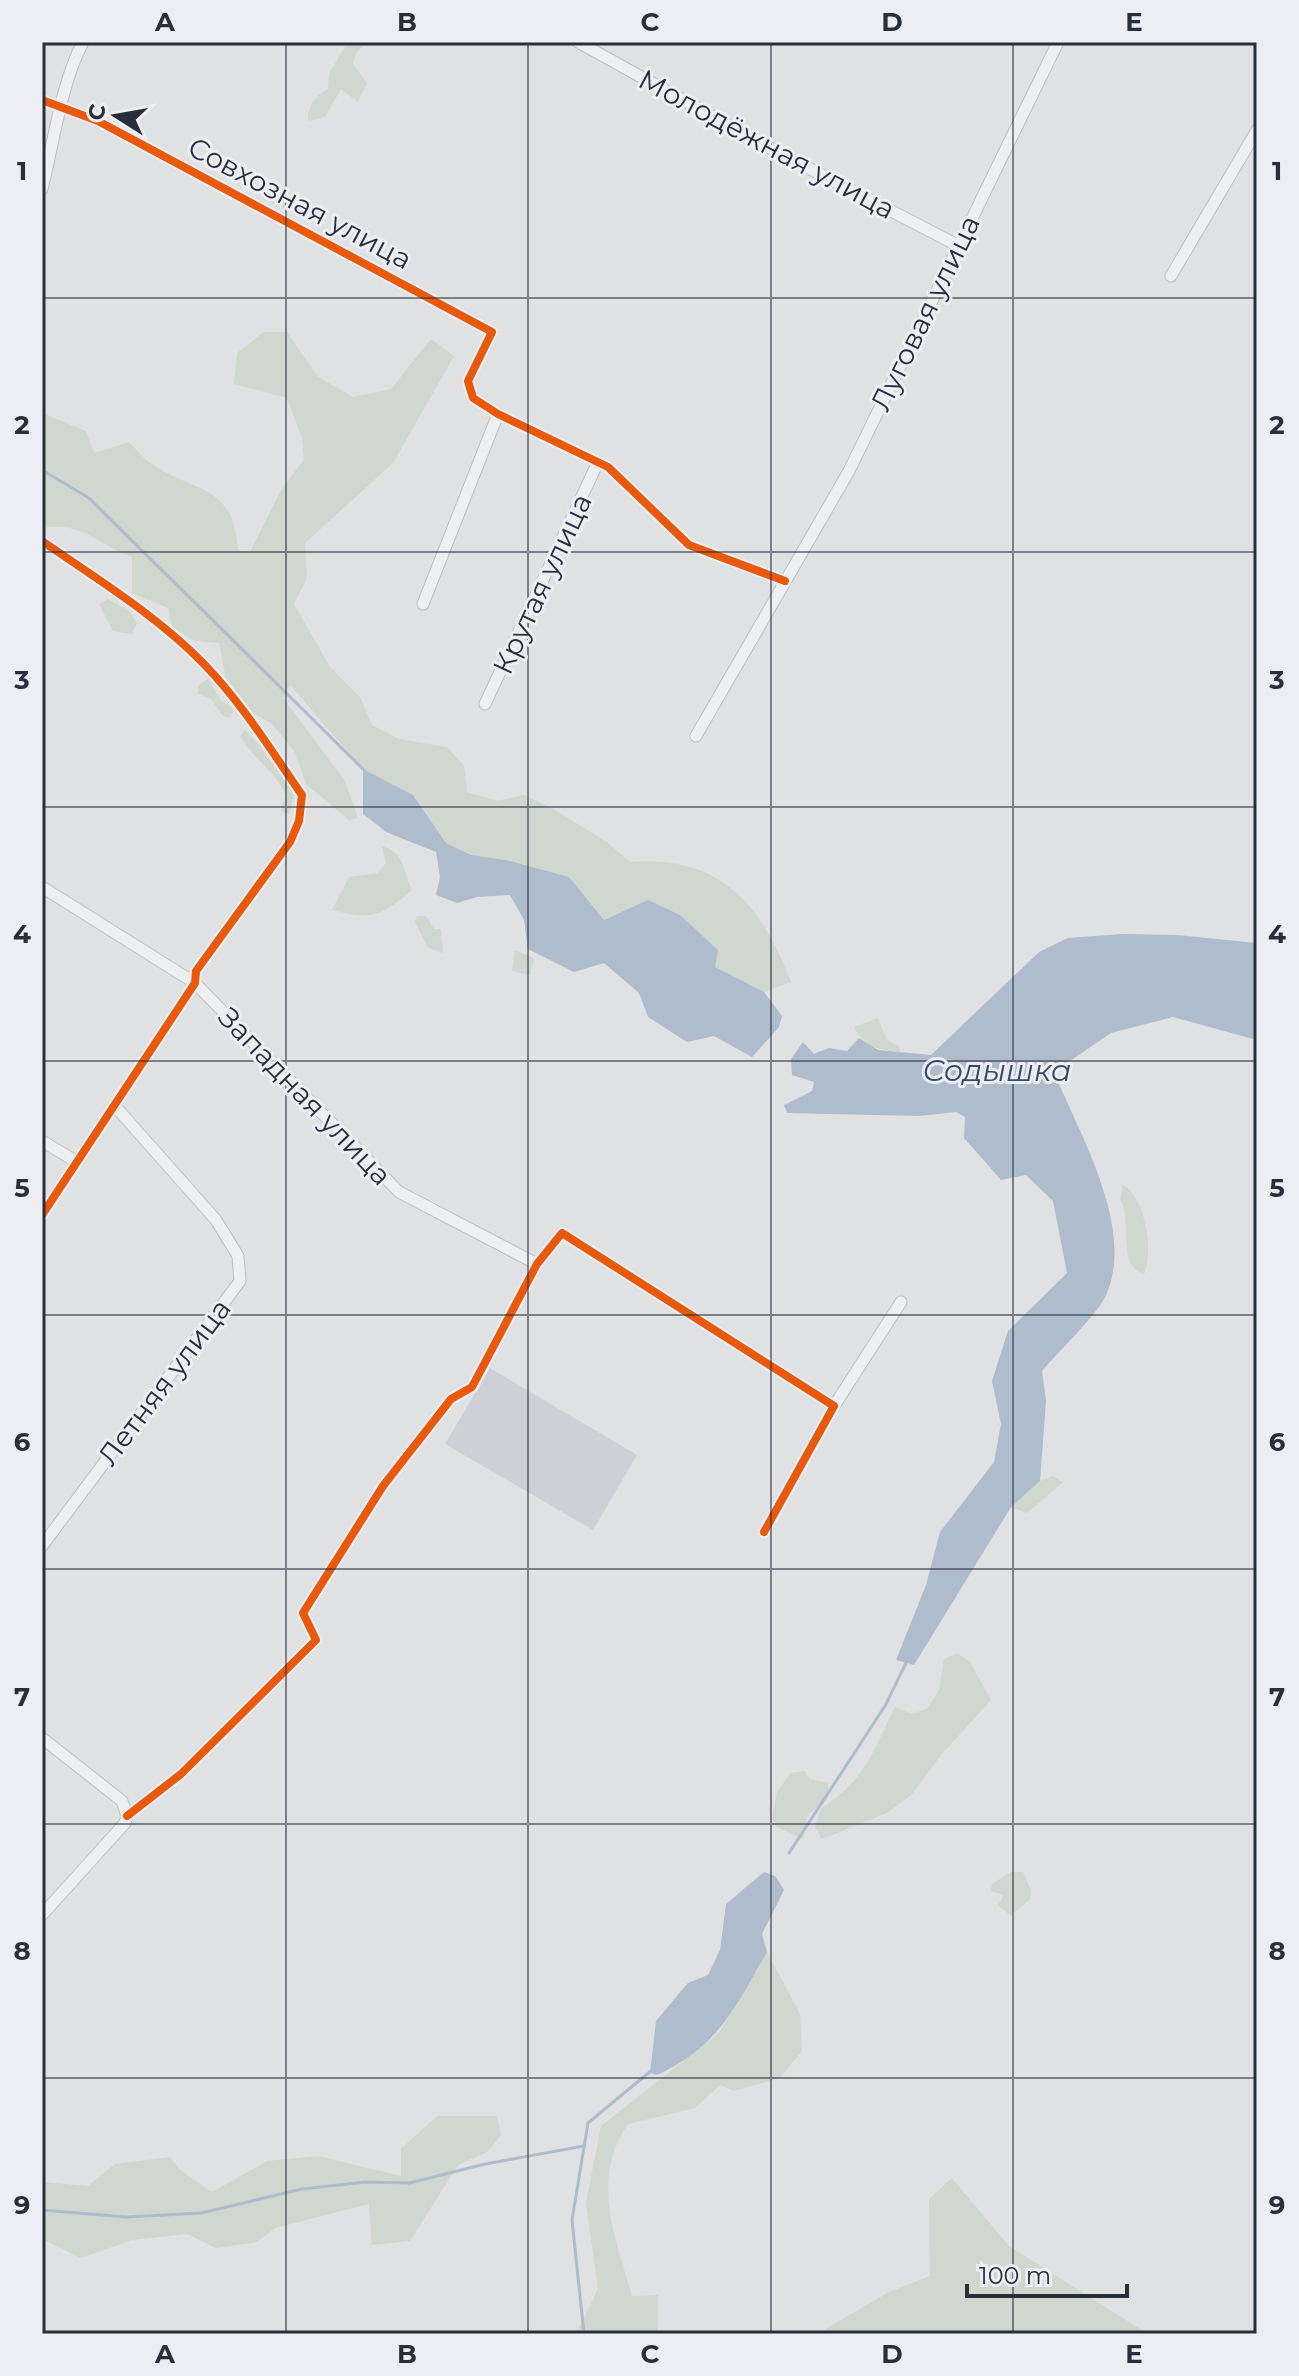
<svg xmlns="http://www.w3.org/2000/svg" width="1299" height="2376" viewBox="0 0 1299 2376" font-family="Montserrat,sans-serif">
	<rect width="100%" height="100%" fill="#dfe1e3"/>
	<polygon fill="#cdd0d6" points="490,1368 637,1455 593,1530 445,1444"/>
	<g fill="#cfd7cf">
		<path d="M366,42l-10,11 -3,11 14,19 -9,19 -17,-13 -16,28 -17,4c-1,-15 7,-25 20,-32l1,-15 18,-31z"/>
		<path d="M267,183l30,16 -2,9c-17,1 -29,-8 -35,-23z"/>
		<path d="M264,332h23l31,45 35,20 38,-8 40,-50 23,17 -61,107 -88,80 2,35 -13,26 36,63 30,30 12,28 27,14 48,8 17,19 3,26 30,9 27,-6 31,15 52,32 23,20c89,-7 131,41 161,120l-27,10 -49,-25 -35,-52 -32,-14 -44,19 -35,-43 -63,-17 -35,-5 -25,-12 -33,-48 -50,-26 -73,-84 -7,13 62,83 13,37 -9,2 -43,-36 -11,-32 -24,-29 -20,-11 -24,-28 -8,-41 -24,-2 -23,-14 -4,-19 -36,-15v-36c-34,-12 -49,-36 -89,-29l-1,-112 5,-1 39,16 8,22 35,-11c7,7 15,17 23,22 45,30 82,20 86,87l12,1 30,-60 24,-33 -2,-21 -15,-40 -53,-14 3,-31z"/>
		<polygon points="108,599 129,611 137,623 132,634 113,631 99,604"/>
		<polygon points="208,678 221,701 234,709 230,718 223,716 211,699 198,694 198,686"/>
		<path d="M245,730l33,36 16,30 -5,18 -8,-3 5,-16c-13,-27 -35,-37 -46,-60z"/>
		<path d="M382,846c23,6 21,26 30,44 -31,27 -41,30 -80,20l17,-33 29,-4 8,-10z"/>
		<polygon points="417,916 426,916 434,929 441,929 443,953 428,948 415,922"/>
		<polygon points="515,950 534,958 530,975 512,971"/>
		<path d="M878,1018l9,22 12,6 1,6c-21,-2 -36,-5 -46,-25z"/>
		<path d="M1123,1185c23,14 31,66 21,89 -28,-7 -11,-55 -24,-75z"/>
		<polygon points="1053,1476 1063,1482 1027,1513 1011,1507 1040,1481"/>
		<path d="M957,1653l13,9 21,38 -50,55 -29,39 -25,19 -65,26 -7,-12 6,-18c45,-30 52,-57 74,-102l17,7 16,-6 11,-18 5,-31z"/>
		<polygon points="804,1771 810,1779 828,1783 828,1799 808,1814 803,1839 777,1827 772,1819 777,1792 791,1773"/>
		<polygon points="1011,1872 1023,1872 1031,1890 1030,1899 1011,1916 998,1905 1004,1895 991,1891 992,1884"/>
		<path d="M767,1952l33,62 2,37 -22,27 -46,13 -14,-6 -25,23 -67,16c-38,54 -13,113 4,172l26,-1v39h-82l22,-45 -12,-86 15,-77 118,-93z"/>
		<polygon points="437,2116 497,2116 501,2135 487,2152 458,2165 410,2241 372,2245 369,2204 275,2228 257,2242 216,2248 187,2234 132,2240 81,2258 42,2239 42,2182 88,2186 115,2164 170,2157 180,2170 212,2192 267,2161 318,2156 401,2176 401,2149"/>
		<polygon points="952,2178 1009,2246 1148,2334 825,2334 827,2328 889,2292 930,2276 929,2199"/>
	</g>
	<g fill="#afbccc">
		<polygon points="363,769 413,795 446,843 471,855 506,860 569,877 604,920 648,900 680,915 718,950 715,967 764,992 782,1016 779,1027 752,1057 714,1036 687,1042 648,1017 639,993 604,963 574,972 528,949 524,920 510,895 477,897 457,903 436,895 440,877 436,852 386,832 363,814"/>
		<path d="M1122,934l55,1 80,8v97l-84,-23 -62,16 -57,39c25,62 82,156 52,223 -8,19 -49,58 -64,76l4,30 -6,80 -29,26 -97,158 -18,-5 30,-75 14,-53 54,-70 7,-38 -9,-43 16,-50 59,-58 -14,-72 -27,-26 -25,5 -37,-42 1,-21 -9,-5 -37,4 -132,-3 -3,-8 28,-14 2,-9 -22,-7 -1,-16 12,-17 11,12 15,-6 18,3 12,-13 19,12 53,5 108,-103 29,-14z"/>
		<path d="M764,1872l11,4 9,14 -22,44 5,18c-33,57 -48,94 -110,123l-7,-2 6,-52 32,-38 20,-8 12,-25 6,-46z"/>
	</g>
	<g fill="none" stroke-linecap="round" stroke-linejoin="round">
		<g stroke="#afbccc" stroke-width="3">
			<polyline points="42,470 89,498 366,772"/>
			<polyline points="789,1853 885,1706 908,1659"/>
			<polyline points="42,2210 126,2217 201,2213 302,2189 365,2182 409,2183 485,2164 584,2146"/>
			<polyline points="584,2334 572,2220 588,2123 652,2070"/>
		</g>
		<g stroke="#bdbfc1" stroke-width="13">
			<g id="street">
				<polyline points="578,42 768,147 957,245"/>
				<polyline points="42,100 98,121 492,332 468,381 473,398 498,414 608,467 689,545 785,581"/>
				<path d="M42,189c12,-48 19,-105 41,-147"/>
				<polyline points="1171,276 1257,130"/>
				<path d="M42,541c55,38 114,74 161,122 38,39 68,87 99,132l-3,26 -9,21 -94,129 -1,12 -153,232"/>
				<polyline points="423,604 498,414"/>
				<polyline points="485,704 598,462"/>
				<polyline points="696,736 849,471 1058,42"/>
				<polyline points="42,887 195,983 399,1192 537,1264"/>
				<polyline points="42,1141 77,1162"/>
				<polyline points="834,1406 901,1302"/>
				<polyline points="42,1546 240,1281 238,1256 216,1220 114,1105"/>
				<polyline points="42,1738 122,1801 127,1816 125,1823 42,1915"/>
				<polyline points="127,1816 181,1774 316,1640 303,1613 383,1486 451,1399 472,1387 537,1264 562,1233 834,1406 764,1532"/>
			</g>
		</g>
		<use href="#street" stroke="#eeeff0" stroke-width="11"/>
		<g stroke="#eceef3" stroke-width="13">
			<g id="cycleway">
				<polyline points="42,100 98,121 492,332 468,381 473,398 498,414 608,467 689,545 785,581"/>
				<path d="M42,541c55,38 114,74 161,122 38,39 68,87 99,132l-3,26 -9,21 -94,129 -1,12 -153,232"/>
				<polyline points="127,1816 181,1774 316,1640 303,1613 383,1486 451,1399 472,1387 537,1264 562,1233 834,1406 764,1532"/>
			</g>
		</g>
		<use href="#cycleway" stroke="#e8590c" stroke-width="8"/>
	</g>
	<path fill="none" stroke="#282e3a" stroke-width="2" stroke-opacity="0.55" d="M286,42v2292M528,42v2292M771,42v2292M1013,42v2292M42,298h1215M42,552h1215M42,807h1215M42,1061h1215M42,1315h1215M42,1569h1215M42,1824h1215M42,2078h1215"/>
	<g text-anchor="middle" stroke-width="6" stroke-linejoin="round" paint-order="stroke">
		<g font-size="28" fill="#282e3a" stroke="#eceef3">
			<text transform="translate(767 144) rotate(28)" y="10">Молодёжная улица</text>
			<text transform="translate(300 203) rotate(28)" y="10">Совхозная улица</text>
			<text transform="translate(925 313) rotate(-64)" y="10">Луговая улица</text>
			<text transform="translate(542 584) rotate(-65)" y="10">Крутая улица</text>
			<text transform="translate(305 1096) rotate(46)" y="10">Западная улица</text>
			<text transform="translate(164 1382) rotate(-53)" y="10">Летняя улица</text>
		</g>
		<g font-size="30" font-style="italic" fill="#364b6a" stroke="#eceef3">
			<text x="997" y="1081">Содышка</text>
		</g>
	</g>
	<rect width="1299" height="2376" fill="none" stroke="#eceef3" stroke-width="88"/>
	<g transform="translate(116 116) rotate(281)" stroke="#eceef3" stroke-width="6" paint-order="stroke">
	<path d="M0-6L14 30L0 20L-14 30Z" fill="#282e3a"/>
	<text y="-12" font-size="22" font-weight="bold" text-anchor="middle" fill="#282e3a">С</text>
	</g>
	<path d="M967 2284v12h160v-12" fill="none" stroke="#282e3a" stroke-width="4"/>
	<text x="979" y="2284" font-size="24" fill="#282e3a" stroke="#eceef3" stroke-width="6" paint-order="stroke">100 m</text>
	<rect x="44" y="44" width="1211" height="2288" fill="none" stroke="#282e3a" stroke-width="3"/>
	<g font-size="26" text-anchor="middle" font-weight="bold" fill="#282e3a">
		<text x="165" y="31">A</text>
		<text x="407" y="31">B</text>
		<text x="650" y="31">C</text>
		<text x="892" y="31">D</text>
		<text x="1134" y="31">E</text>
		<text x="22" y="180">1</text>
		<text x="1277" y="180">1</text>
		<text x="22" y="434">2</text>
		<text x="1277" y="434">2</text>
		<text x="22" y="689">3</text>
		<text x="1277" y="689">3</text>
		<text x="22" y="943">4</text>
		<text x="1277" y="943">4</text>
		<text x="22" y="1197">5</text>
		<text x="1277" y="1197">5</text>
		<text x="22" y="1451">6</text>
		<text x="1277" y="1451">6</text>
		<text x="22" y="1706">7</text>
		<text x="1277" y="1706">7</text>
		<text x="22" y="1960">8</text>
		<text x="1277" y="1960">8</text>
		<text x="22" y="2214">9</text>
		<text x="1277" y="2214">9</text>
		<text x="165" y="2363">A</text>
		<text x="407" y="2363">B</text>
		<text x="650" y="2363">C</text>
		<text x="892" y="2363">D</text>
		<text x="1134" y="2363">E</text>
	</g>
</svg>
